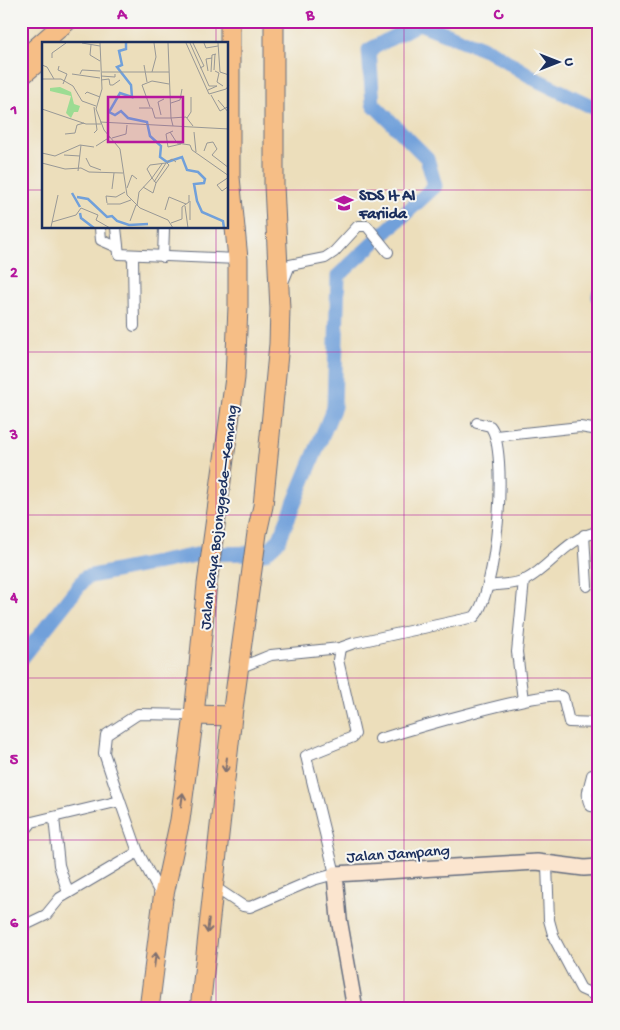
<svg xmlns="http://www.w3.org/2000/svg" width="620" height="1030" viewBox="0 0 620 1030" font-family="'Gochi Hand',sans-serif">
	<rect width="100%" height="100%" fill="#f6f6f2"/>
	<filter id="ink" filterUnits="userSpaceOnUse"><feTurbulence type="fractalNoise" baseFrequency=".02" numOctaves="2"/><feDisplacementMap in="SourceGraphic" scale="10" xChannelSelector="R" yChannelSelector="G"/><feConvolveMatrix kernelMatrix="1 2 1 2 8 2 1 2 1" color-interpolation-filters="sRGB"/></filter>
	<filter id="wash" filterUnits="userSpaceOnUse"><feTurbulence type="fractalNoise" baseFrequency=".0096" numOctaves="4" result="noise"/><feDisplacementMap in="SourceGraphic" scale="20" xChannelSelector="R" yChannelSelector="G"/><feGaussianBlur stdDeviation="1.12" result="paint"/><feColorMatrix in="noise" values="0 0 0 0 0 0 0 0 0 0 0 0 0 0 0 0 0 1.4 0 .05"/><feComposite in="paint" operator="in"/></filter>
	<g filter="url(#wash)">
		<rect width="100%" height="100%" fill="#ecdebb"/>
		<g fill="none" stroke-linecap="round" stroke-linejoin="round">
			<g stroke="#71a0da" stroke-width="15">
				<polyline points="599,295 599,297"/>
				<polyline points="21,659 86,577 201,554 265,553 279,540 334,407 338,276 435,186 427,158 373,104 369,50 419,23 490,51 537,80 599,110"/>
			</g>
		</g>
	</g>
	<g filter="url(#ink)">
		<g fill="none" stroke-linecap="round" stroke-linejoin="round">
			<g stroke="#646c7f" stroke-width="12">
				<g id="street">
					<polyline points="100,228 101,240 117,247"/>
					<polyline points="116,228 119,254 238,259"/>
					<polyline points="133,256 134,326"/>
					<polyline points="163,257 164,228"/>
					<polyline points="284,280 290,265 325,258 334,252 358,226 367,226 388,252"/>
					<polyline points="496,436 580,427 599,430"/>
					<polyline points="584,535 587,586"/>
					<path d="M488,586c13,-2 28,-1 39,-7 25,-14 42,-43 72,-47"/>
					<polyline points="239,668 271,655 340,648"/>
					<polyline points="523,700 517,652 524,580"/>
					<path d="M380,739c22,-7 173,-52 183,-42l6,25 30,1"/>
					<path d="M592,775c-2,10 -8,22 -1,31l8,1"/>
					<polyline points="120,801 104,753 106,735 138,714 194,715"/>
					<polyline points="54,818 59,865 68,893"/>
					<polyline points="21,828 28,827 32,822 120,801 138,852 162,897"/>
					<polyline points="547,865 549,920 554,938 581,989 599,997"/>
					<path d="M219,890l24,16 7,1 63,-27 22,-6 -29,-118 47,-19 2,-3 -17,-74 2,-12 14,-5 120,-26c22,-20 36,-168 16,-191l-13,-3"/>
					<polyline points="21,927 46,915 60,898 138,852"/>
				</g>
			</g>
			<g stroke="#646c7f" stroke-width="18">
				<polyline id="secondary" points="355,1009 339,919 335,874 537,862 584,868 599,867"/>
			</g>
			<g stroke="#646c7f" stroke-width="21">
				<g id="highway">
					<polyline points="21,61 67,21"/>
					<polyline points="21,76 43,57"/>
					<polyline points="194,715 232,716"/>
					<polyline points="149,1009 163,899 180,820 194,715 207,584 235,378 238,306 238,259 230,177 230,21"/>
					<polyline points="200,1009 232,716 257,533 263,506 279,344 280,309 274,185 274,21"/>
				</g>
			</g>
			<use href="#street" stroke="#fff" stroke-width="10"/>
			<use href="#secondary" stroke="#fbe5cf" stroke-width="15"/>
			<use href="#highway" stroke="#f6be86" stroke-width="19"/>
		</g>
		<defs><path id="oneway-shaft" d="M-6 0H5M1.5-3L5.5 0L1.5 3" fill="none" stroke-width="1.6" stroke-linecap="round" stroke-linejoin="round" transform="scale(1.25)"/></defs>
		<g stroke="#7e6f70">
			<use href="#oneway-shaft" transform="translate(226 765) rotate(97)"/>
			<use href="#oneway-shaft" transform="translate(182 800) rotate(-82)"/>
			<use href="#oneway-shaft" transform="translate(208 926) rotate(96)"/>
			<use href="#oneway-shaft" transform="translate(155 960) rotate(-83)"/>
		</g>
	</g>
	<path fill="none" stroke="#b5179e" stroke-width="1" stroke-opacity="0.55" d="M216,21v23M404,21v988M21,190h23M228,190h371M216,228v781M21,352h578M21,515h578M21,678h578M21,840h578"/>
	<defs>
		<g id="school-bare" transform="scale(1.5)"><path d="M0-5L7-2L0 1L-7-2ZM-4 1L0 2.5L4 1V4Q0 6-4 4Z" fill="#b5179e" stroke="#f6f6f2" stroke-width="2.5" paint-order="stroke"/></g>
	</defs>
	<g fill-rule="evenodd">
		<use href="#school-bare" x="344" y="203"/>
	</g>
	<g text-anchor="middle" stroke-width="4" stroke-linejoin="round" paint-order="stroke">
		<g font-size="16" font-weight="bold" fill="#1b2f5e" stroke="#f6f6f2" text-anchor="start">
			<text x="359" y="200">SDS It Al<tspan x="359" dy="18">Fariida</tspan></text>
		</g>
		<g font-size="16" fill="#1b2f5e" stroke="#f6f6f2">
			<text transform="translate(217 517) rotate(-83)" y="6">Jalan Raya Bojonggede—Kemang</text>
			<text transform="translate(398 852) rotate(-4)" y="6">Jalan Jampang</text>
		</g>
	</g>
	<g transform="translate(42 42)">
		<rect width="186" height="186" fill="#ecdebb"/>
		<path d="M18,45l11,5 3,12 6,2 -2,6h-4l-3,6 -5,-5 5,-17 -21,-5v-3z" fill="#9cdc93"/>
		<path fill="none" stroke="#71a0da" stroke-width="2.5" d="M84,1v6l-7,2 3,14 -5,2 14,18 1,12 -12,-4 -11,19 6,3 6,-4 7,7 19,4 3,14 11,10 -1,11 7,5 15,-5 5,13 11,2 7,7 -1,4 -10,1 3,17 5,11 21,9 1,7M30,151l8,14M35,155l11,2 19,18 5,-1 5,5 12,4 19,-1M38,171l1,5 13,10"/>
		<path fill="none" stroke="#989896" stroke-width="1" d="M40,1l18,3M58,1l2,46 -6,20 8,21 16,19 7,46 13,13 28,12 5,8M126,1l3,75 15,-1 7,9M144,1l23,51 17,-5 3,-4M148,1l19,43M151,1l11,23 -4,2M162,1l2,5 12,-2M176,1l2,29 9,3M49,3l-1,10 10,6M10,16v-5l14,-10M0,23l5,2 7,12M102,23l3,17M17,24l-1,4 9,4 -4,10M172,28l1,-16M166,29l-2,-12 6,-1M173,29l4,2 -2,9 6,4M60,30h67M110,30l4,-15 -2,-14M169,30l1,-17 4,-1M30,32l28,4M38,32l2,-4 18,1M59,34l14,1v-3M0,37h19l12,7 9,15 14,5M59,38l8,-1 1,6h3l7,-5M166,48l9,-4h-8M43,52l2,-2 13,5M169,53l9,16 9,-5M176,58l11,13M129,61l9,-3 2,-11M52,65l3,23 -3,3M108,65l-8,-22 10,-4 17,3M97,66h13l3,10h16l2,8M0,67l44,15h15M119,73l-3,-13 6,-3M145,76l4,-6v-15M58,80l129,7M131,89l-7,3 2,13 13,-3M128,90l7,11 13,2 2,5 37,26M152,90l2,20M23,92l10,-1 2,-8 7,-2M70,96l14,-4 1,-9M54,104l14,-9M162,109l3,-8 6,-1 4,7 -5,6 17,13M0,111l13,3 25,-11 14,2M22,113l16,1M44,116l4,8 11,4M0,121l23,6 16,-1 8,4 34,1M36,129l3,-26M187,135l-12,8 5,6 7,-5M112,140l12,-19M114,141l13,-18 -2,-2M101,145l10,6 3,-10 -4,-5 10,-14M85,146l5,-13 5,4M70,147l2,-16M148,159v19M65,161l-1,-7 10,1 9,-5M65,162h13l11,-4M95,164l2,-14 13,-14 -5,-9 3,-4 16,-2 6,-4 4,3M143,164l3,22M123,168l4,-13 17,7M88,179l6,-16M10,180l24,-7 5,-7 17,7 -2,5 14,8M129,181l11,-4v-12l7,-5v-7M9,185l7,-32"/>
		<path fill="#b5179e" fill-opacity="0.15" stroke="#b5179e" stroke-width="2.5" d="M66,55h75v45h-75z"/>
		<rect width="186" height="186" fill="none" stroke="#1b2f5e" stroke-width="2.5"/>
	</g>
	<rect width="620" height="1030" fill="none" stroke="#f6f6f2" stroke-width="55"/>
	<g transform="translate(558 62) rotate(90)" stroke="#f6f6f2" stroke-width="4" paint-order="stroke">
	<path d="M0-4L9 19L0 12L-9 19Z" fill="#1b2f5e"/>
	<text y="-8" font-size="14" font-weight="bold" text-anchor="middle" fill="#1b2f5e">U</text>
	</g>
	<rect x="28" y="28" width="564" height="974" fill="none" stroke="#b5179e" stroke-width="2"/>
	<g font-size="16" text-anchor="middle" font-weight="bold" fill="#b5179e">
		<text x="122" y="19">A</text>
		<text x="310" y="19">B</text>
		<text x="498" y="19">C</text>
		<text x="14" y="114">1</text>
		<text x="14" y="277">2</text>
		<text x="14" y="439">3</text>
		<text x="14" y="602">4</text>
		<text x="14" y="764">5</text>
		<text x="14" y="927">6</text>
	</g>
</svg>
